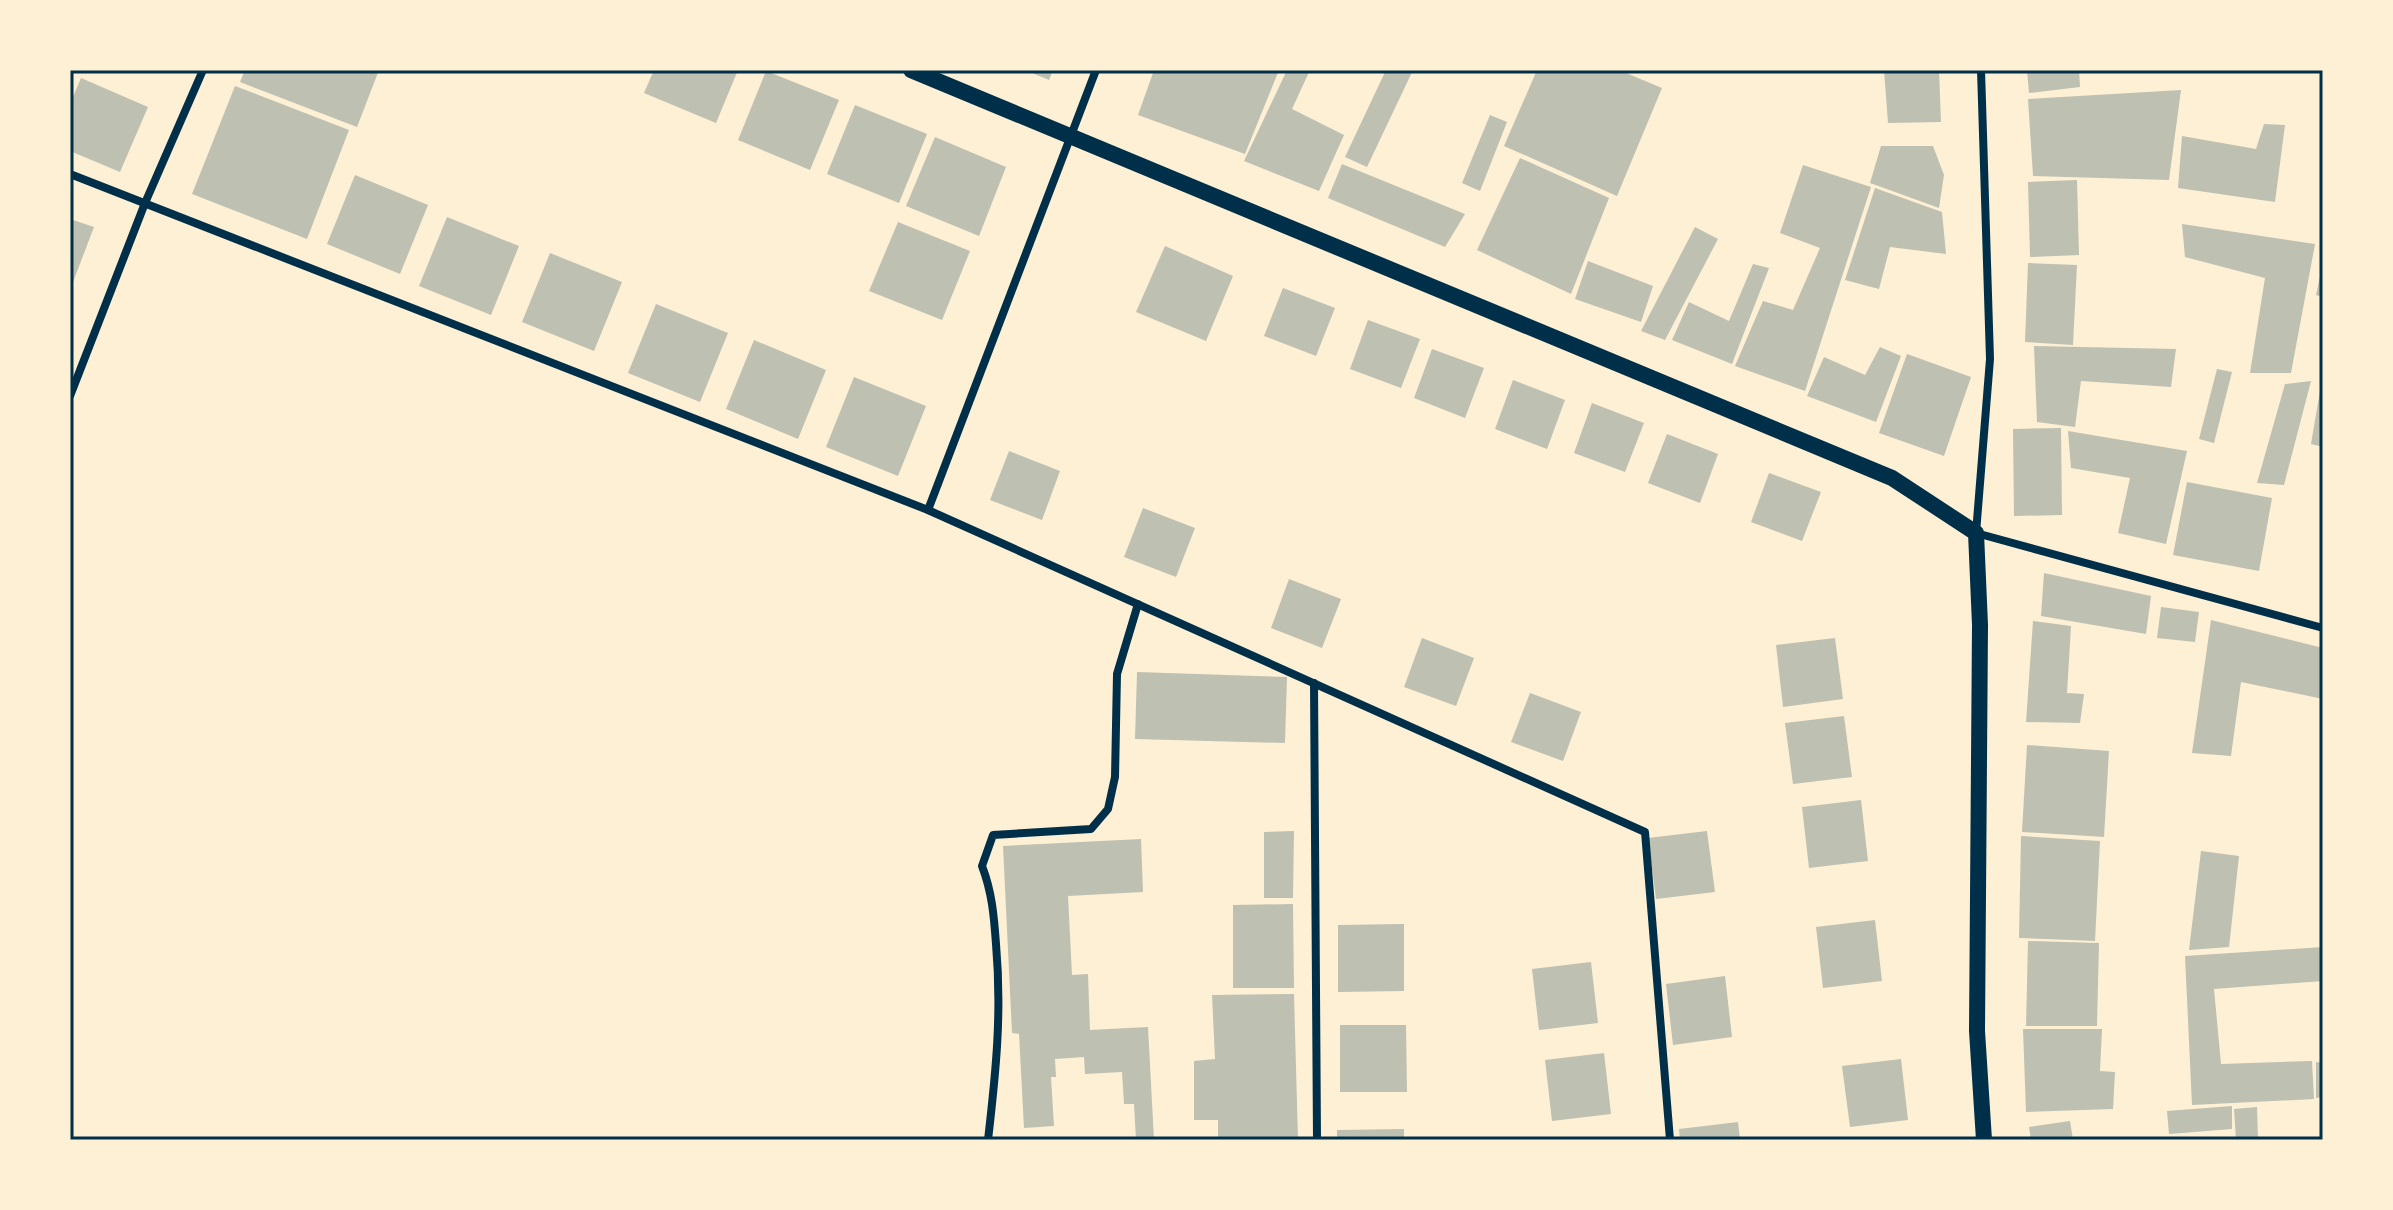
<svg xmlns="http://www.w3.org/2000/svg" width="2393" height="1210" viewBox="0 0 2393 1210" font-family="'Source Sans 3',sans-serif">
	<rect width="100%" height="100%" fill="#fdf0d5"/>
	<g fill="#bec0b2">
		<polygon points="245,70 379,70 357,127 240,82"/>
		<polygon points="654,70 738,70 716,123 644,93"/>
		<polygon points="1025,70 1053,70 1049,80"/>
		<polygon points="1154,70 1279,70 1245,154 1138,115"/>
		<polygon points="1287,70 1310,70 1292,109 1344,135 1319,191 1244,161"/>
		<polygon points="1386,70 1413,70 1367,167 1345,157"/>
		<polygon points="1537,70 1619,70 1662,88 1617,196 1504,146"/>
		<polygon points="1884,70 1939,70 1941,122 1888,123"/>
		<polygon points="2027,70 2079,70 2080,87 2029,93"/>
		<polygon points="766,71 839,100 810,170 738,140"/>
		<polygon points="81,78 148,107 120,172 70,151 70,104"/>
		<polygon points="235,86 349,130 307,239 192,194"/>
		<polygon points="2181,90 2169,180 2033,176 2028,99"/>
		<polygon points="855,105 927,134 899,203 827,174"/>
		<polygon points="1490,115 1507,122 1480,191 1462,183"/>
		<polygon points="2264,124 2285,125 2275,202 2178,188 2182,136 2256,149"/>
		<polygon points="935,137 1006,167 979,236 906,206"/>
		<polygon points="1881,146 1933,146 1944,175 1939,208 1870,183"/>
		<polygon points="1520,158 1609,198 1571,294 1477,250"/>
		<polygon points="1342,164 1465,214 1445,247 1328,198"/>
		<polygon points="1803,165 1871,187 1805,391 1735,366 1763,301 1793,310 1820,248 1780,233"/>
		<polygon points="355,175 428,205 400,274 327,244"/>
		<polygon points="2077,180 2079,255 2030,257 2028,182"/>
		<polygon points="1875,188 1942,212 1946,254 1890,247 1879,289 1845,280"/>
		<polygon points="447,217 519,246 491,315 419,286"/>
		<polygon points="70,219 94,227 70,290"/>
		<polygon points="898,222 970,251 942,320 869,291"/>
		<polygon points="2182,224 2315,244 2291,373 2250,373 2265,278 2185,257"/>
		<polygon points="1695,227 1718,239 1665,340 1641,331"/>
		<polygon points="1165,246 1233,276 1206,341 1136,312"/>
		<polygon points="550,253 622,282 594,351 522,322"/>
		<polygon points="1588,261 1653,286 1641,322 1575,299"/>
		<polygon points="2028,263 2077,265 2073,345 2025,342"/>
		<polygon points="1753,264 1769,268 1732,364 1672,340 1689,302 1729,321"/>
		<polygon points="2322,267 2323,267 2323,297 2316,295"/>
		<polygon points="1283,288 1335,308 1316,356 1264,336"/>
		<polygon points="656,304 728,333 700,402 628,373"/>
		<polygon points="1368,320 1420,339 1401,388 1350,369"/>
		<polygon points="754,340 826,370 798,439 726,409"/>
		<polygon points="2034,346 2176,349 2171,387 2081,381 2075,427 2037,422"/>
		<polygon points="1880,347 1901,356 1876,422 1807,396 1824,357 1865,375"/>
		<polygon points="1432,349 1484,368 1465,418 1414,398"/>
		<polygon points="1907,354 1971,377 1944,456 1879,433"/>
		<polygon points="2217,369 2232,372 2214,443 2199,439"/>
		<polygon points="854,377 926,406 898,476 826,447"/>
		<polygon points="1513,380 1565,400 1547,449 1495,429"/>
		<polygon points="2311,381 2284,485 2257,483 2285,384"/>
		<polygon points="2320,391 2323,392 2323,447 2311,444"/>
		<polygon points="1592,403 1644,423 1625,472 1574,453"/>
		<polygon points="2061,428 2062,515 2014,516 2013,429"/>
		<polygon points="2068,431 2187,451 2166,544 2118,533 2130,478 2071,468"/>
		<polygon points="1667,434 1718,454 1700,503 1648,483"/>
		<polygon points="1009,451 1060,471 1042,520 990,500"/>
		<polygon points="1769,473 1821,492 1802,541 1751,522"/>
		<polygon points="2187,482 2272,498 2259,571 2173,555"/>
		<polygon points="1143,508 1195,528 1176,577 1124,557"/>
		<polygon points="2044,573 2151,596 2146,634 2041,616"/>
		<polygon points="1289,579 1341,599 1322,648 1271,628"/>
		<polygon points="2161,607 2199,612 2195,642 2157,638"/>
		<polygon points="2211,620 2323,648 2323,699 2241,682 2231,756 2192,753"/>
		<polygon points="2033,621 2071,626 2067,693 2084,694 2080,723 2026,722"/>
		<polygon points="1422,638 1474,658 1456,706 1404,687"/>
		<polygon points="1835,638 1843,699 1783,707 1776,645"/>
		<polygon points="1137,672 1287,677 1285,743 1135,739"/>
		<polygon points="1530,693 1581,712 1563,761 1511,742"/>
		<polygon points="1844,716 1852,777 1793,784 1785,723"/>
		<polygon points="2027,745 2109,751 2104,837 2022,832"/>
		<polygon points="1861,800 1868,861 1809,868 1802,807"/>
		<polygon points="1294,831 1293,898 1264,898 1264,832"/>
		<polygon points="1707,831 1715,892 1656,899 1648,838"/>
		<polygon points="2021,836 2100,841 2095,941 2019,938"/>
		<polygon points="1141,839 1143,892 1068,896 1072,975 1088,974 1090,1030 1148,1027 1154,1140 1136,1140 1134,1104 1124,1104 1122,1072 1085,1074 1084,1057 1055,1059 1056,1077 1051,1077 1054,1126 1024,1128 1019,1034 1012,1033 1003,846"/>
		<polygon points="2201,851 2239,856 2229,947 2189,950"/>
		<polygon points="1293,904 1294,988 1233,988 1233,905"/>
		<polygon points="1875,920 1882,981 1823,988 1816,927"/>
		<polygon points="1404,924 1404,991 1338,992 1338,925"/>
		<polygon points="2028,941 2099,943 2097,1026 2026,1026"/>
		<polygon points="2323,947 2323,981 2214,989 2221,1064 2312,1061 2314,1099 2192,1105 2185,956"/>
		<polygon points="1591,962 1598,1023 1539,1030 1532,969"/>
		<polygon points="1725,976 1732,1037 1673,1045 1666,984"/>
		<polygon points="1294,994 1298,1140 1218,1140 1218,1120 1194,1120 1194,1061 1215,1059 1212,995"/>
		<polygon points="1340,1025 1406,1025 1407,1092 1340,1092"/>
		<polygon points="2023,1029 2102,1029 2100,1071 2115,1072 2113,1109 2026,1112"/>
		<polygon points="1604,1053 1611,1114 1552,1121 1545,1060"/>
		<polygon points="1901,1059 1908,1120 1850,1127 1842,1066"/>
		<polygon points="2316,1062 2323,1063 2323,1097 2316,1098"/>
		<polygon points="2232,1106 2232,1129 2169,1134 2167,1111"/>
		<polygon points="2257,1107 2258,1140 2236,1140 2234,1109"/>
		<polygon points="2070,1121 2073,1140 2031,1140 2029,1127"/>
		<polygon points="1738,1122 1740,1140 1680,1140 1679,1129"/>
		<polygon points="1404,1129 1404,1140 1337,1140 1337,1130"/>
	</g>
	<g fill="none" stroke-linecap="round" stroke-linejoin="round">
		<g stroke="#003049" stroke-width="8">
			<polyline points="1981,70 1990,359 1976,533 2323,628"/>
			<polyline points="70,174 928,510 1645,832 1670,1140"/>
			<polyline points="70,396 145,203 203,70"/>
			<polyline points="928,510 1096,70"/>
			<polyline points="1314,683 1317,1140"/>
			<path d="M988,1140c8,-69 14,-127 8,-196 -2,-28 -4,-52 -14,-78l11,-31 98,-6 17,-20 7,-32 2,-103 21,-70"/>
		</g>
		<polyline stroke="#003049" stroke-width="16" points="911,70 1892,478 1976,533 1980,625 1977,1031 1984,1140"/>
	</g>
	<rect width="2393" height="1210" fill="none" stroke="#fdf0d5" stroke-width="144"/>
	<rect x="72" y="72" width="2249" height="1066" fill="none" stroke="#003049" stroke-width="3"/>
</svg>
